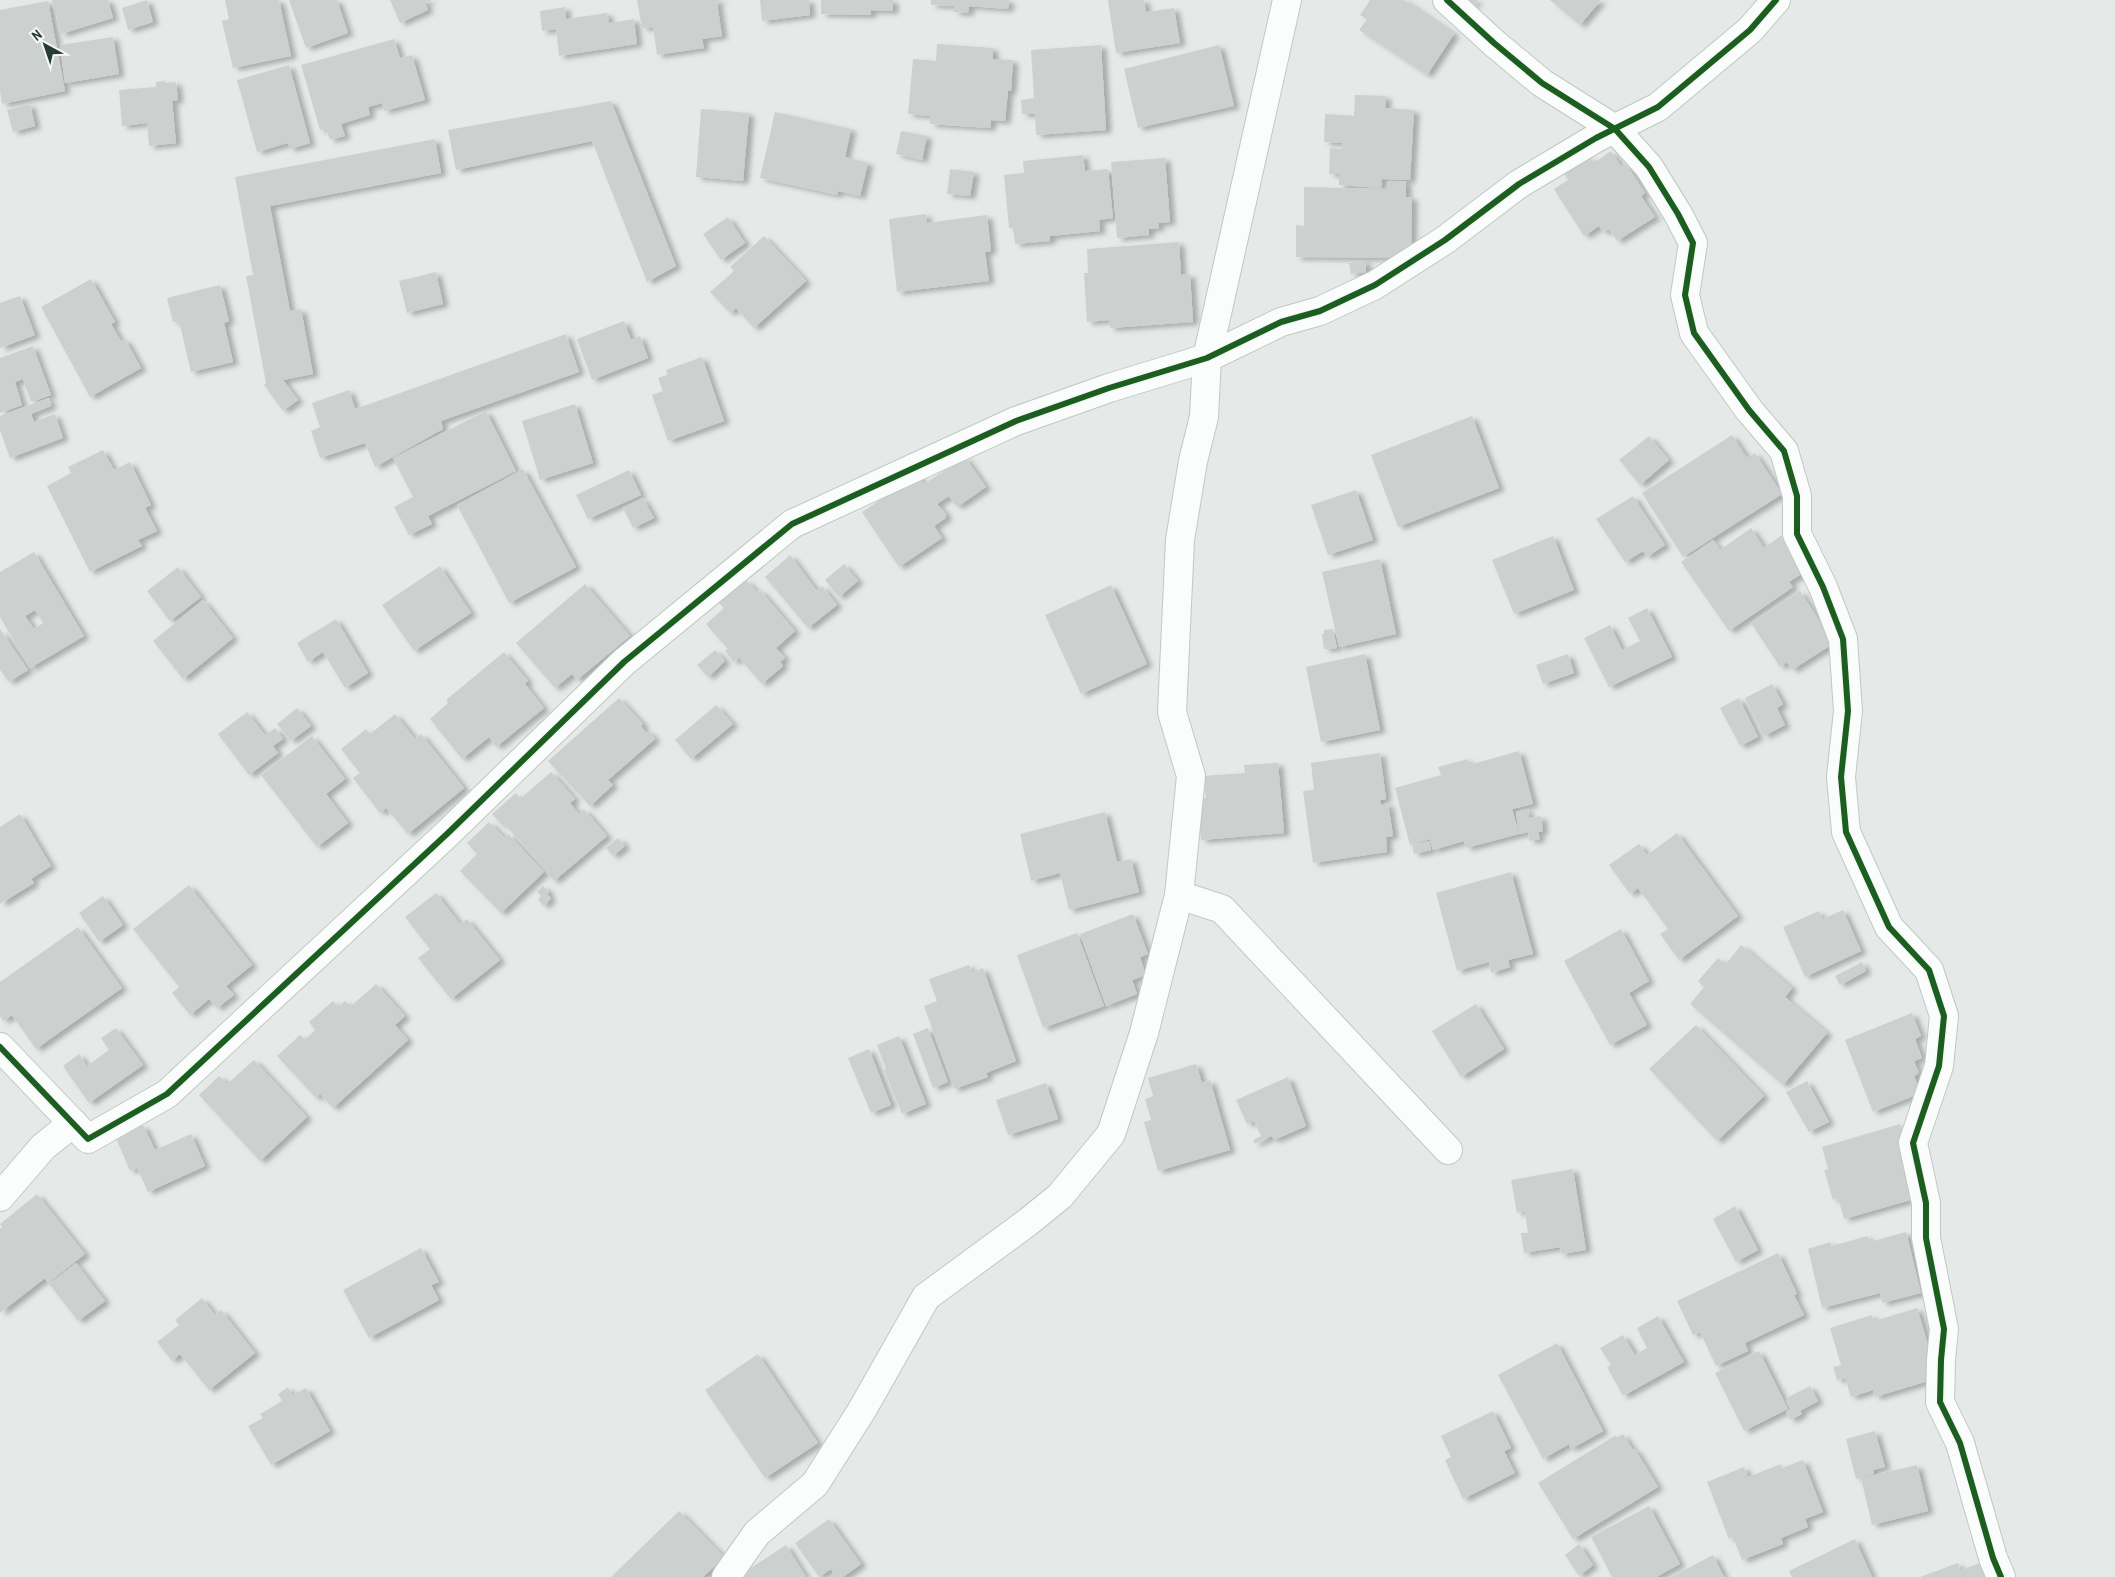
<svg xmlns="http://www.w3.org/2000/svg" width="2115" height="1577" viewBox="0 0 2115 1577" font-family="'Archivo Narrow',sans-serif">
	<defs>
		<filter id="shadow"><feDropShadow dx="5.5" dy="3" stdDeviation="2.5" flood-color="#0004"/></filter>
	</defs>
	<rect width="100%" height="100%" fill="#e5eae8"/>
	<g fill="#ccd1cf" fill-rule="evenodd" filter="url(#shadow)">
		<polygon points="52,0 108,0 113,18 61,34"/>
		<polygon points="147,0 153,22 128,30 122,8"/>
		<polygon points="225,0 279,0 291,56 233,68 222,21 229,19"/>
		<polygon points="289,0 337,0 348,33 306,48"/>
		<polygon points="390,0 432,0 425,3 428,10 400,23"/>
		<polygon points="637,0 723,0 717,2 722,36 702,39 704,48 657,55 653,27 642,28"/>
		<polygon points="760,0 809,0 810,15 762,21"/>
		<polygon points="821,0 893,0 893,11 871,10 871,15 821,14"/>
		<polygon points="931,0 1009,0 1008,9 969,6 968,13 954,12 954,6 931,5"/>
		<polygon points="1108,0 1144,0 1146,12 1174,8 1180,43 1116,53"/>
		<polygon points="1370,0 1404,0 1454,34 1427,75 1359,30 1367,19 1360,15"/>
		<polygon points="1467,0 1478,0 1472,6"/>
		<polygon points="1550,0 1601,0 1580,25"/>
		<polygon points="48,1 65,91 2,104 0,91 0,10"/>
		<polygon points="565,7 566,19 607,13 609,23 634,19 637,44 559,56 556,29 542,31 540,11"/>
		<polygon points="113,37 119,74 65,83 60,45"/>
		<polygon points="394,39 400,58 412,55 425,100 384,111 382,103 368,107 370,115 341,124 345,136 330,140 326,128 320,130 301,65"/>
		<polygon points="937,44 993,48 993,59 1013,60 1011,91 1008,91 1005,121 991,120 990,128 930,124 931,116 908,114 913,59 936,61"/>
		<polygon points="1101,45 1106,130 1036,135 1035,114 1022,114 1021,100 1034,98 1031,50"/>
		<polygon points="1219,45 1234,106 1138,128 1124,69"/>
		<polygon points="289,65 310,143 290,149 288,143 257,152 237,80"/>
		<polygon points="165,81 165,83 176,82 178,100 172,101 176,143 149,146 147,123 122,126 119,90 156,87 156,82"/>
		<polygon points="1355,95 1386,96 1385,108 1414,110 1410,180 1382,179 1381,188 1339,185 1339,174 1329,174 1330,148 1342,149 1342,143 1324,142 1325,114 1354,116"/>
		<polygon points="611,101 676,266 647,282 592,141 456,170 448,130"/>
		<polygon points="30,104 35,126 13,132 7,110"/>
		<polygon points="701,109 749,113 743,181 696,177"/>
		<polygon points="775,112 851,129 845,157 868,163 860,196 838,191 837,195 760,178"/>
		<polygon points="901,131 927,136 922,160 896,154"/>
		<polygon points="435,139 441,173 270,206 290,311 301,309 313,374 283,380 298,400 283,411 264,385 266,383 246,276 253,275 235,177"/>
		<polygon points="1611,151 1621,166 1626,164 1645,193 1641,196 1655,217 1617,241 1609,229 1603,232 1599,226 1584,236 1554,189 1568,180 1564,174 1590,157 1594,163"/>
		<polygon points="1083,155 1085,171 1108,169 1113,218 1099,220 1100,231 1050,236 1050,241 1015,244 1013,228 1009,228 1004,175 1024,173 1023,161"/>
		<polygon points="1165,158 1170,222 1158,223 1159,228 1149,229 1149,235 1117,238 1111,162"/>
		<polygon points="950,169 974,172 970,196 947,194"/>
		<polygon points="1388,181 1406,181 1406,197 1412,197 1411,258 1296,257 1296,225 1304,226 1304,187 1387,189"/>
		<polygon points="926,214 927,223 987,215 991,251 985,252 989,281 897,292 889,219"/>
		<polygon points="728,217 745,243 721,260 703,234"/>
		<polygon points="764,236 806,281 754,328 736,308 730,313 710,292 734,271 730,267"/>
		<polygon points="1179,242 1181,275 1190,274 1193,322 1110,328 1109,320 1087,322 1084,273 1088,273 1087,249"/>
		<polygon points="1366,261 1366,272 1351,274 1349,263"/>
		<polygon points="436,272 443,304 407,313 399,281"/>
		<polygon points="91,279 115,322 111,324 121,341 125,339 141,368 90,397 41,307"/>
		<polygon points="220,285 229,321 224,323 233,362 191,372 179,321 173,322 167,298"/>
		<polygon points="20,296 35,335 0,348 0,303"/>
		<polygon points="624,321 631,340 640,336 648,358 592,380 577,339"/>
		<polygon points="566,334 579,372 441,421 443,429 375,467 365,443 320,458 311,431 320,427 312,403 349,390 355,409"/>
		<polygon points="33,346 51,395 31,402 23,379 15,382 22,405 0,413 0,358"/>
		<polygon points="702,357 724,421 668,441 652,395 663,391 658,378 667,375 666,370"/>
		<polygon points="49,398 51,406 31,414 34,422 55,414 63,438 10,458 0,430 0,416"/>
		<polygon points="575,404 593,463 540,480 522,421"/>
		<polygon points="486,411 516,471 428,516 432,524 409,535 394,507 413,497 393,458"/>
		<polygon points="1472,416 1499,488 1398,527 1371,455"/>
		<polygon points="1732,435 1747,458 1755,453 1782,494 1683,557 1642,493"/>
		<polygon points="1649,436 1669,460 1640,485 1619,460"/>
		<polygon points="103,450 114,470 130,462 151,505 145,508 157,531 138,540 142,546 90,572 47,486 71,473 68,467"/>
		<polygon points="965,457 986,487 960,505 959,504 956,506 949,496 937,504 947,515 945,516 946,518 934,526 942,538 899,567 862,512 918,475 924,484"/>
		<polygon points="523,469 576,567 509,603 457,505"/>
		<polygon points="629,470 641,495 588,519 576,495"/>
		<polygon points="1356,490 1373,540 1328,555 1311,505"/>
		<polygon points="1633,496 1665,545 1647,557 1643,551 1625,562 1596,519"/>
		<polygon points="643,498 654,518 633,528 623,508"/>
		<polygon points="1751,528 1764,548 1782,535 1806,571 1789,582 1793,587 1729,631 1681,562 1713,540 1720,550"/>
		<polygon points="1553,536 1574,590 1514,614 1492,560"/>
		<path d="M34,552l50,84 -54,32 -30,-51v-45zM35,610l8,13 -9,6 -9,-13z"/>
		<polygon points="790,555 817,591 822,586 837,605 808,628 765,577"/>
		<polygon points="1380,559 1396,634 1339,647 1322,572"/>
		<polygon points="844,564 858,581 839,597 825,580"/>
		<polygon points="440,566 471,613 414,651 382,605"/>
		<polygon points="178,567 201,597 170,621 147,591"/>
		<polygon points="746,580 757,592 760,590 795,631 776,648 785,658 780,662 783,666 762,684 739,658 734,662 725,651 728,649 706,624 724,608 719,603"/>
		<polygon points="585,584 630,636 577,680 572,674 555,688 516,643"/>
		<polygon points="1111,585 1147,664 1081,694 1045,615"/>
		<polygon points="1800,591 1834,643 1792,670 1787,662 1780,667 1751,623"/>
		<polygon points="203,600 233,638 183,679 153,641"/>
		<polygon points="1647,608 1672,657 1609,687 1584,638 1610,625 1622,650 1640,641 1628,618"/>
		<polygon points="336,619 368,673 345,688 323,652 308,662 297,643"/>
		<polygon points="0,629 28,670 9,682 0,670"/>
		<polygon points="1333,629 1337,648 1324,649 1322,634 1324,634 1324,630"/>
		<polygon points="715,650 725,661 708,677 697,665"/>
		<polygon points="504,652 528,681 525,684 544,708 496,747 489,737 462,759 430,719 448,703 446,700"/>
		<polygon points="1365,654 1380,730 1321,742 1306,667"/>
		<polygon points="1568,654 1574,673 1543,684 1536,665"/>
		<polygon points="1772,684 1783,704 1777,708 1785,725 1764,736 1745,698"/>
		<polygon points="619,698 643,724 641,726 646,733 648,731 655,739 608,780 613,785 590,806 548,761"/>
		<polygon points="1739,698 1758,737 1740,746 1720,708"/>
		<polygon points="716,705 733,724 691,759 675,740"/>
		<polygon points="297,708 311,726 291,741 277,724"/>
		<polygon points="247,712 265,735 275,728 283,739 273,746 278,753 249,775 218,734"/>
		<polygon points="395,714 415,739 421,734 464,788 408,834 386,808 380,813 353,778 360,773 341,749 366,729 370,734"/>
		<polygon points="312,736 345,779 326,794 348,823 317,847 261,775"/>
		<polygon points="1519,751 1533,804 1512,809 1519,834 1466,848 1464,841 1433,850 1430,839 1410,845 1395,788 1441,775 1438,767 1468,759 1469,765"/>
		<polygon points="1380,753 1386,799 1380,800 1381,805 1388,803 1393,836 1386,837 1387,852 1313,863 1303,791 1314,790 1311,763"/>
		<polygon points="1278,763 1284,833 1201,840 1198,799 1206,798 1203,776 1245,773 1244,765"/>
		<polygon points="551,772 575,799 570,803 579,814 584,809 607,836 554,881 505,824 503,826 492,814 516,793 520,799"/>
		<polygon points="1528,809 1529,818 1541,816 1543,831 1538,832 1540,839 1529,841 1528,832 1519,834 1516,812"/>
		<polygon points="1105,812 1117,862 1131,859 1139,892 1069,910 1060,873 1031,881 1020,834"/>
		<polygon points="20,814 51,866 31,879 34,883 0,904 0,827"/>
		<polygon points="489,822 505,838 508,834 544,872 501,913 460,871 477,854 467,843"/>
		<polygon points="1677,833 1738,916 1679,960 1660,934 1668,929 1638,888 1630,894 1609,865 1639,844 1647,855"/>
		<polygon points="618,838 625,846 613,856 606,848"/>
		<polygon points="1429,841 1431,850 1414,854 1412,845"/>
		<polygon points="1511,872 1533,954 1508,960 1510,967 1491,973 1489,962 1457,971 1436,893"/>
		<polygon points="189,885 252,965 226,986 234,995 217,1008 209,999 190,1015 172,993 179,987 133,929"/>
		<polygon points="543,886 549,892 547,894 551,898 544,906 538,900 541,896 537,892"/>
		<polygon points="436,893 460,924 467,919 500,960 451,999 418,958 430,949 405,917"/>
		<polygon points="103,896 123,925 99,942 79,913"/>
		<polygon points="1843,910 1861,951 1805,977 1783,927 1819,911 1822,919"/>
		<polygon points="1133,914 1148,954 1140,957 1146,975 1132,980 1137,994 1106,1006 1080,934"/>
		<polygon points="78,927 122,988 36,1049 12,1015 3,1021 0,1016 0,982"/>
		<polygon points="1621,929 1649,981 1629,993 1647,1025 1610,1045 1564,961"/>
		<polygon points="1077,933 1104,1006 1043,1028 1017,955"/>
		<polygon points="1741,945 1792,988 1785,997 1827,1033 1783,1085 1690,1004 1704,987 1698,981 1718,958 1726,964"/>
		<polygon points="1862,962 1866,971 1840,985 1835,976"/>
		<polygon points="969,965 972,972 983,968 1016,1061 986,1073 988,1077 954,1089 924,1006 937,1001 929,979"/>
		<polygon points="376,984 405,1016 395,1025 408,1040 333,1108 320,1094 316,1098 277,1056 300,1035 305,1040 315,1030 309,1022 333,1001 338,1007 345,1001 351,1006"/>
		<polygon points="1476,1004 1504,1049 1461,1077 1432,1031"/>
		<polygon points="1912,1013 1921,1036 1915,1039 1922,1058 1914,1061 1919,1073 1914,1076 1921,1093 1873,1112 1845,1040"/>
		<polygon points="1696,1025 1764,1096 1717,1141 1649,1069"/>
		<polygon points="116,1028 143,1065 89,1103 63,1066 79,1054 87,1066 109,1050 101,1038"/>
		<polygon points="928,1028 948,1082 933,1088 913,1034"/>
		<polygon points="899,1036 926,1104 902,1114 884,1070 886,1069 877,1045"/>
		<polygon points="869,1049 891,1105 871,1113 848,1058"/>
		<polygon points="254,1060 307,1117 260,1161 199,1095 219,1076 227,1084"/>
		<polygon points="1196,1064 1202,1083 1210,1080 1230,1150 1158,1171 1144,1122 1151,1120 1145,1099 1153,1096 1148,1078"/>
		<polygon points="1288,1077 1306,1126 1274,1140 1272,1136 1255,1144 1253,1140 1261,1136 1254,1121 1247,1124 1236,1100"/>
		<polygon points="1807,1081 1829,1122 1809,1132 1786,1092"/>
		<polygon points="1046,1083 1058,1119 1008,1135 996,1100"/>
		<polygon points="1900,1124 1921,1197 1844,1219 1838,1198 1833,1200 1824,1170 1828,1169 1822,1147"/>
		<polygon points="143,1125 155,1150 191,1134 205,1166 148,1192 137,1168 130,1171 116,1138"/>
		<polygon points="1573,1169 1586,1250 1561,1254 1560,1247 1524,1253 1521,1233 1528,1233 1525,1211 1517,1213 1511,1180"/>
		<polygon points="37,1194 85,1254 48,1283 45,1278 0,1313 0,1229 2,1227 0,1224"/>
		<polygon points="1735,1206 1758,1250 1736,1262 1713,1219"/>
		<polygon points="1906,1232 1921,1293 1882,1303 1880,1293 1822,1308 1808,1249 1830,1242 1831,1246 1868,1236 1869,1242"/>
		<polygon points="421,1248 439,1282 431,1285 439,1300 369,1338 343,1290"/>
		<polygon points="1778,1253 1797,1294 1794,1295 1804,1315 1745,1343 1748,1351 1716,1366 1700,1332 1693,1335 1677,1301"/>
		<polygon points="76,1263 105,1301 78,1321 49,1284"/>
		<polygon points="202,1298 215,1315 221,1310 255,1353 209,1390 180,1354 172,1361 157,1342 179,1325 175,1320"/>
		<polygon points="1917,1308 1938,1378 1875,1397 1873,1390 1851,1397 1845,1378 1837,1380 1833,1367 1841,1365 1830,1328 1872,1315 1874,1321"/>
		<polygon points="1658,1316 1684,1362 1623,1396 1607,1367 1611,1365 1600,1348 1623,1335 1635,1355 1647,1348 1637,1328"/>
		<polygon points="1557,1343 1603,1431 1571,1449 1569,1444 1543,1459 1498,1375"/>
		<polygon points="1759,1351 1788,1409 1744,1431 1715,1373"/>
		<polygon points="758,1354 818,1443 765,1478 705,1390"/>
		<polygon points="1810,1386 1818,1401 1800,1411 1802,1414 1790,1420 1786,1412 1790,1409 1786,1401 1790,1396"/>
		<polygon points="288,1387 292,1395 306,1388 330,1431 271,1465 248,1426 263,1418 260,1414 282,1401 278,1394"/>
		<polygon points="1493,1411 1511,1448 1504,1451 1515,1473 1463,1499 1445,1460 1451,1457 1441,1436"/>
		<polygon points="1875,1431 1885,1467 1873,1470 1874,1474 1856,1479 1846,1439"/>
		<polygon points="1623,1434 1633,1450 1635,1449 1658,1487 1573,1539 1538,1483 1616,1435 1617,1438"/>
		<polygon points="1803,1460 1823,1512 1805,1519 1808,1527 1781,1538 1783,1544 1742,1560 1733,1537 1729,1539 1707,1482 1744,1467 1748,1477 1781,1464 1782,1468"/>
		<polygon points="1917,1465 1928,1511 1872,1525 1861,1478"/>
		<polygon points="1649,1506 1680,1564 1656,1577 1612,1577 1591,1537"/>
		<polygon points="679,1511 724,1557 703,1577 611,1577"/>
		<polygon points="829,1519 861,1564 843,1577 830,1577 834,1574 831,1569 819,1577 795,1543"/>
		<polygon points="1855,1539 1872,1577 1792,1577 1789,1571"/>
		<polygon points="1579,1544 1593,1565 1579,1576 1565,1555"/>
		<polygon points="786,1545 806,1577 737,1577"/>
		<polygon points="1713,1555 1724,1577 1671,1577"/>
		<polygon points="1958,1563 1963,1577 1920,1577"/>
		<polygon points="1980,1563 1985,1577 1964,1577 1961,1570"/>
	</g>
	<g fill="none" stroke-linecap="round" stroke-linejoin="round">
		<g stroke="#c2c7c5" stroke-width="30">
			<g id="street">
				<polyline points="1447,0 1494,43 1542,83 1615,129 1649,167 1678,214 1693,243 1685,295 1694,333 1749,410 1784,451 1797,496 1797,534 1823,587 1843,639 1848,711 1841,777 1846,832 1889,927 1929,970 1944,1016 1939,1066 1913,1143 1926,1203 1926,1238 1944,1329 1941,1360 1940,1402 1960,1443 1993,1558 2001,1577"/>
				<polyline points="1179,895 1222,909 1448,1150"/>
				<polyline points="0,1047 88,1139 167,1094 448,833 624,662 792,524 1016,421 1109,388 1207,358 1281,322 1320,311 1375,285 1445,240 1519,184 1596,138 1658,107 1750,30 1776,0"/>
				<polyline points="0,1197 43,1147 73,1123"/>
				<polyline points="726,1577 757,1533 815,1484 862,1410 926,1297 1028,1222 1060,1196 1111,1134 1144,1033 1179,895 1191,776 1172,712 1180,540 1193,461 1204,417 1207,358 1287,0"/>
			</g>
		</g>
		<use href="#street" stroke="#fbfcfc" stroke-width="28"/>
		<g stroke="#f4f8f6" stroke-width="9">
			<g id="cycleway">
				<polyline points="1447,0 1494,43 1542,83 1615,129 1649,167 1678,214 1693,243 1685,295 1694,333 1749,410 1784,451 1797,496 1797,534 1823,587 1843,639 1848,711 1841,777 1846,832 1889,927 1929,970 1944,1016 1939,1066 1913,1143 1926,1203 1926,1238 1944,1329 1941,1360 1940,1402 1960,1443 1993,1558 2001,1577"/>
				<polyline points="0,1047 88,1139 167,1094 448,833 624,662 792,524 1016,421 1109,388 1207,358 1281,322 1320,311 1375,285 1445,240 1519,184 1596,138 1658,107 1750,30 1776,0"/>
			</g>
		</g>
		<use href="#cycleway" stroke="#1b5e20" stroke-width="6"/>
	</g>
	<g transform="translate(45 45) rotate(320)" stroke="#f4f8f6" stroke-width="4" paint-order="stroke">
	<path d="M0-4L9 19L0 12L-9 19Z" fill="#253b36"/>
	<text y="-8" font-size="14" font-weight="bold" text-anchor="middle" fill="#253b36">N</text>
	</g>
</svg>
